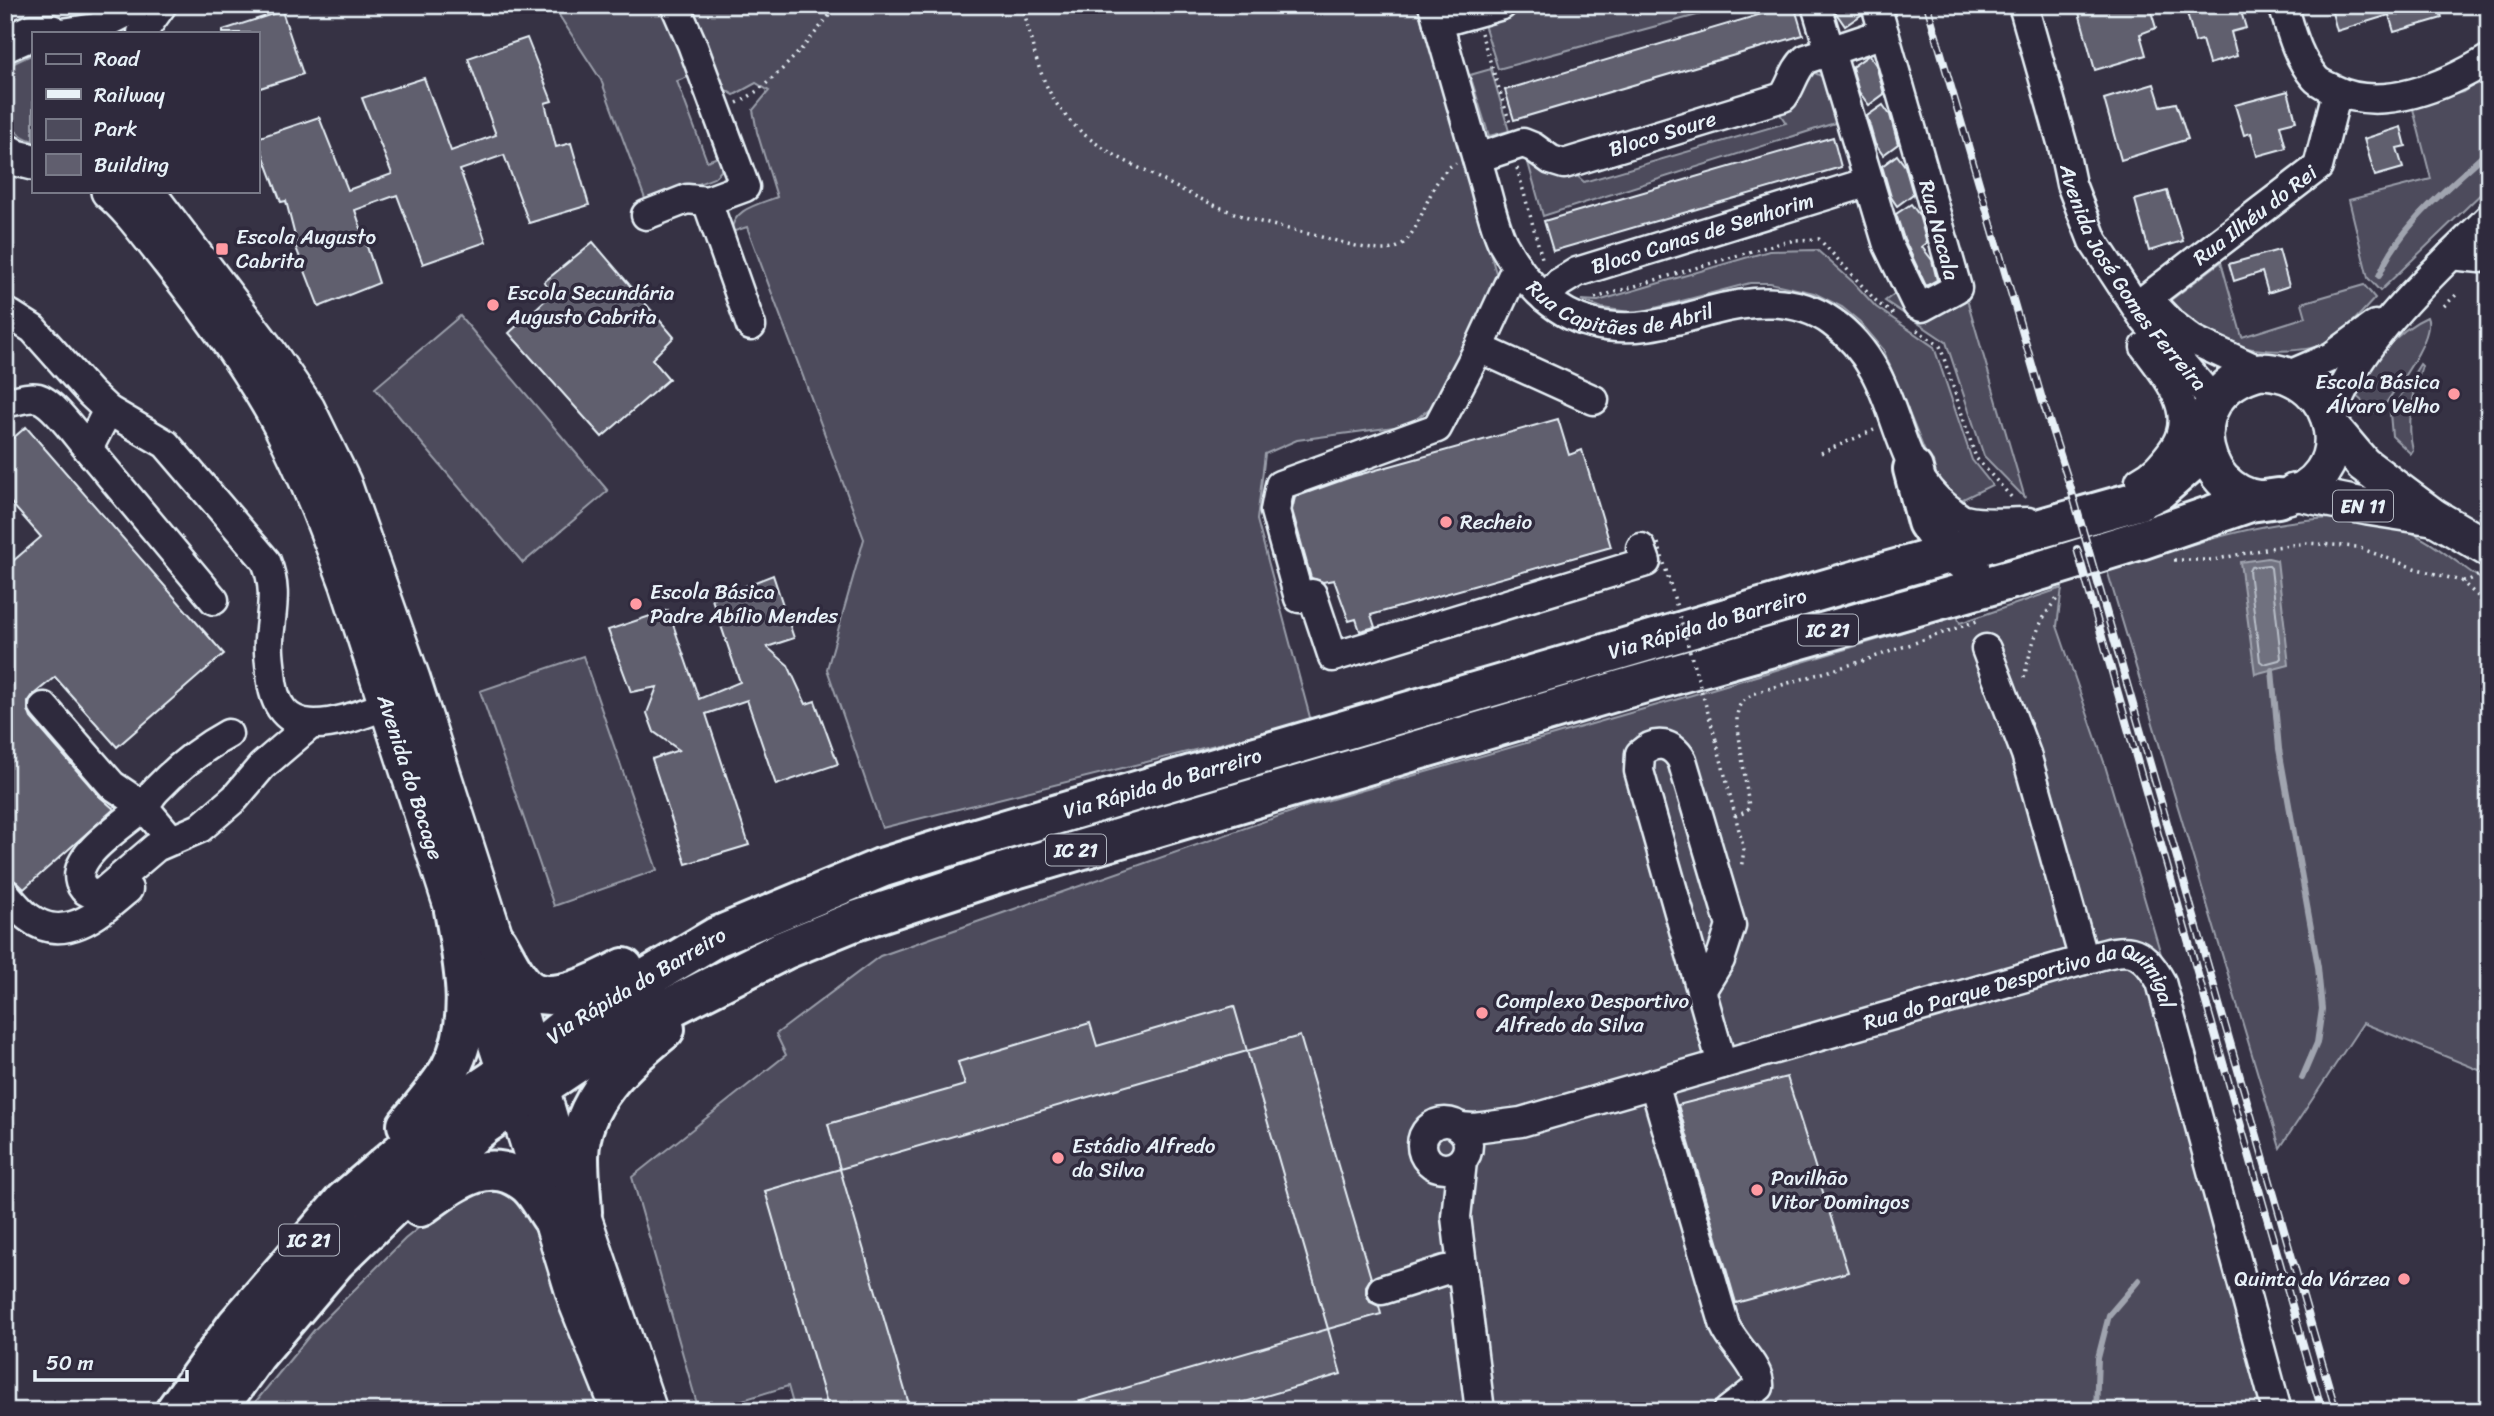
<svg xmlns="http://www.w3.org/2000/svg" width="2494" height="1416" viewBox="0 0 2494 1416" font-family="Sriracha,sans-serif">
	<rect width="100%" height="100%" fill="#363244"/>
	<filter id="ink" filterUnits="userSpaceOnUse"><feTurbulence type="fractalNoise" baseFrequency=".0143" numOctaves="2"/><feDisplacementMap in="SourceGraphic" scale="14" xChannelSelector="R" yChannelSelector="G"/><feConvolveMatrix kernelMatrix="1 2 1 2 8 2 1 2 1" color-interpolation-filters="sRGB"/></filter>
	<g filter="url(#ink)">
		<g fill="#4d4b5c" stroke="#9a9eaa" stroke-width="2">
			<polygon points="660,5 673,27 691,76 677,81 707,161 721,156 721,171 714,178 647,204 601,80 553,6"/>
			<path d="M690,5h727l82,278 -64,121 -26,21 -112,15 -32,14 -8,66 54,201 -429,107 -55,-159 37,-130 -117,-312 -15,5c-1,-23 28,-28 45,-35l-20,-65 -4,-22 16,-19 -13,-8 -22,12 -16,-10 -11,-45z"/>
			<polygon points="1541,5 1734,5 1498,69 1483,21"/>
			<path d="M33,54v87c-33,-11 -28,-37 -28,-68l9,-10z"/>
			<polygon points="1491,69 1509,131 1489,136 1470,75"/>
			<polygon points="1813,72 1825,78 1838,122 1543,216 1527,159 1549,175 1575,174 1584,182 1786,123 1780,114 1799,101 1806,78"/>
			<polygon points="2489,74 2489,186 2380,291 2368,278 2349,200 2431,179 2412,105 2463,92"/>
			<polygon points="1817,250 1854,283 1876,307 1934,347 1972,460 1992,485 1959,501 1936,479 1883,349 1860,322 1842,307 1814,293 1770,283 1750,283 1636,313 1602,308 1581,300 1598,301 1769,251"/>
			<path d="M2221,262l21,75 64,-20 -4,-14 62,-18 11,13c-14,15 -29,34 -48,44 -25,14 -92,10 -117,-5 -15,-9 -29,-23 -43,-34z"/>
			<polygon points="1898,291 1966,296 2025,498 1984,456 1946,342 1885,301"/>
			<polygon points="460,316 608,491 523,563 375,388"/>
			<path d="M2427,317c9,20 -33,73 -45,92l-7,3 -11,-1 -2,-10 -7,-6c10,-29 44,-66 72,-78z"/>
			<path d="M2420,364l2,2c-9,28 -16,56 -9,85l-2,3 -19,-18 -2,-23z"/>
			<path d="M2333,518c20,2 41,1 60,7 30,8 69,42 96,60v489l-126,-51 -83,125 -173,-578c74,-22 148,-49 226,-52z"/>
			<polygon points="2062,588 2057,626 2104,762 2171,988 2271,1411 795,1411 788,1386 707,1411 699,1411 632,1177 786,1055 776,1034 880,956 1308,806 1692,695 1900,633 1956,613 1960,623"/>
			<polygon points="583,656 657,870 554,906 480,691"/>
			<polygon points="495,1183 526,1207 545,1258 583,1370 602,1411 248,1411 315,1329 405,1239 442,1209"/>
		</g>
		<polygon fill="#70717f" stroke="#a0a4af" stroke-width="2" points="2268,558 2277,560 2289,665 2255,674 2240,562"/>
		<g fill="none" stroke-linecap="round" stroke-linejoin="round">
			<polygon stroke="#b8bec8" stroke-width="2" points="2268,565 2271,568 2281,658 2279,660 2264,664 2260,661 2249,571 2251,567"/>
			<g stroke="#a0a4af" stroke-width="6">
				<path d="M2379,276c21,-52 70,-88 110,-126"/>
				<polyline points="2272,670 2279,749 2318,967 2322,1009 2317,1043 2302,1078"/>
				<polyline points="2096,1411 2098,1358 2109,1315 2139,1280"/>
			</g>
		</g>
		<g fill="#605e6e" stroke="#e8f1f8" stroke-width="2">
			<polygon points="1792,5 1794,5 1803,35 1514,120 1505,90"/>
			<polygon points="1833,5 1860,5 1861,15 1845,26 1836,13"/>
			<polygon points="2091,5 2146,5 2147,9 2150,8 2156,28 2140,34 2146,55 2095,70 2078,9"/>
			<polygon points="2213,5 2239,5 2246,28 2231,32 2237,56 2209,64 2202,40 2195,42 2187,13"/>
			<polygon points="2330,5 2439,5 2442,18 2394,32 2389,15 2337,31"/>
			<polygon points="282,11 303,74 257,89 257,33 223,33 223,30"/>
			<polygon points="527,38 552,101 545,103 556,147 571,143 589,205 529,223 504,155 460,170 486,242 423,264 397,195 355,210 379,283 319,307 295,245 297,244 286,201 281,202 257,138 319,117 348,190 392,174 362,98 424,78 451,151 496,135 468,58"/>
			<polygon points="1869,55 1876,65 1884,94 1869,105 1859,92 1852,67"/>
			<polygon points="2154,84 2161,106 2176,103 2188,139 2121,160 2104,99"/>
			<polygon points="2288,91 2296,121 2280,125 2286,148 2257,156 2251,133 2244,135 2235,105"/>
			<polygon points="1883,105 1890,115 1898,144 1883,155 1875,144 1867,116"/>
			<polygon points="2401,127 2406,146 2397,148 2403,168 2375,176 2364,139"/>
			<polygon points="1833,137 1841,167 1553,251 1544,221"/>
			<polygon points="1897,155 1905,166 1913,194 1897,206 1891,197 1882,166"/>
			<polygon points="2167,191 2183,241 2149,251 2135,200"/>
			<polygon points="1911,204 1919,215 1927,243 1922,247 1932,260 1937,280 1926,286 1904,239 1896,214"/>
			<polygon points="593,242 674,337 652,359 669,379 602,437 509,333 552,294 544,282"/>
			<polygon points="2279,250 2289,286 2268,293 2262,272 2234,281 2229,264"/>
			<polygon points="1558,419 1569,455 1582,450 1611,547 1371,615 1375,627 1360,631 1356,619 1349,621 1334,580 1323,582 1311,578 1292,510 1295,497 1351,477"/>
			<polygon points="26,427 224,654 117,747 55,677 33,695 28,702 28,710 31,718 99,796 114,809 24,889 17,882 5,875 5,568 41,537 5,496 5,445"/>
			<polygon points="773,575 794,638 767,647 788,665 806,704 815,701 838,764 776,785 747,700 706,714 749,845 686,864 652,759 679,750 654,732 647,713 657,687 631,692 608,630 668,610 699,699 740,682 712,599"/>
			<polygon points="1234,1006 1247,1051 840,1169 828,1124 965,1085 958,1062 1090,1023 1097,1046"/>
			<polygon points="1300,1036 1371,1278 1366,1286 1366,1294 1370,1302 1379,1306 1381,1314 1328,1329 1247,1051"/>
			<polygon points="1787,1077 1848,1272 1736,1303 1678,1105"/>
			<polygon points="840,1169 911,1411 829,1411 765,1191"/>
			<polygon points="1328,1329 1341,1374 1214,1411 1065,1411 1064,1406"/>
		</g>
		<g fill="none" stroke-linecap="round" stroke-linejoin="round">
			<g stroke="#e8f1f8" stroke-width="33">
				<g id="minor">
					<polyline points="675,5 692,44 745,187 707,201 751,326"/>
					<path id="s1" d="M1433,5c16,56 32,112 48,168 7,23 12,50 22,71 19,35 48,68 88,79 41,11 80,-1 119,-12 41,-11 86,-15 122,11 17,12 32,30 42,48 26,46 28,104 73,138 6,4 11,10 18,12 19,5 43,2 63,2"/>
					<polyline points="1816,5 1888,245 1917,305 1922,307 1957,288 1876,5"/>
					<path id="s2" d="M2023,5l40,141 8,38 22,57 51,78 70,82"/>
					<path d="M2283,5c8,26 14,52 32,73 4,5 12,8 18,11 48,25 114,-4 156,-30"/>
					<polyline points="1438,23 1502,5"/>
					<polyline points="62,33 96,28 141,5"/>
					<polyline points="142,33 162,5"/>
					<path id="s3" d="M1477,158l46,-15 10,4 18,13 13,4 219,-67c9,-12 11,-28 23,-38l78,-26"/>
					<polyline points="646,215 687,199 707,201"/>
					<polyline points="2451,255 2480,258 2489,249"/>
					<polyline points="1517,266 1479,348 1437,428 1280,485 1275,511 1299,598 1312,594 1333,657 1646,562 1641,548"/>
					<path id="s4" d="M1545,298l14,-15 18,-11 292,-90"/>
					<path id="s5" d="M2147,298l171,-131 19,-75"/>
					<polyline points="2152,303 2171,323 2193,340 2260,371"/>
					<path d="M11,315l22,14 57,64 18,17 58,34 100,117c12,30 5,49 3,79 -1,11 1,22 2,32 5,86 84,43 134,27"/>
					<polyline points="1479,348 1594,400"/>
					<polyline points="2289,375 2331,357 2375,325"/>
					<path d="M5,403c10,-2 23,-7 33,-5 15,4 39,38 50,51"/>
					<polyline points="108,410 88,449 214,600"/>
					<path d="M2330,420c28,-82 99,-142 159,-202"/>
					<path d="M2140,481c14,-7 23,-18 32,-30 28,-37 -4,-73 -27,-104"/>
					<polyline points="1986,649 2026,754 2084,960"/>
					<polyline points="44,707 112,785 143,806 172,840"/>
					<path d="M228,734c-26,14 -51,34 -72,56 -5,5 -8,12 -13,17 -17,17 -71,47 -63,75 4,11 11,12 21,12l55,-47 44,-19 35,-30 27,-32 48,-41"/>
					<path d="M5,893c7,8 15,18 23,24 37,29 73,-5 100,-28"/>
					<path d="M1701,991l19,-31 11,-34 -49,-166c-10,-17 -26,-21 -42,-6l-1,17 83,293"/>
					<path d="M1654,1084l71,242c8,19 36,42 34,61l-31,24"/>
					<circle cx="1445" cy="1145" r="23"/>
					<path id="s6" d="M1459,1127l15,1 47,-6 563,-162c39,-11 54,-19 77,22l116,429"/>
					<polyline points="1462,1161 1456,1217 1480,1411"/>
					<polyline points="1382,1290 1445,1270 1463,1271"/>
				</g>
			</g>
			<g stroke="#e8f1f8" stroke-width="40">
				<g id="major">
					<polyline points="5,44 30,33 52,33"/>
					<polyline points="5,151 17,158 33,162"/>
					<path id="s7" d="M109,191c23,19 40,45 59,68 41,52 83,109 114,168 26,50 46,104 66,157l179,555 50,164 43,108"/>
					<polyline points="146,191 268,352 307,409 343,483 412,679 517,1005 551,1123 649,1411"/>
					<path d="M2260,371c83,1 101,112 19,127 -77,14 -110,-104 -19,-127z"/>
					<polyline points="2331,426 2363,464 2434,517 2489,549"/>
					<polyline points="2294,492 2368,507 2432,517"/>
				</g>
			</g>
			<g stroke="#e8f1f8" stroke-width="44">
				<g id="highway">
					<polyline points="1913,469 1927,522 1942,544 1970,566"/>
					<path d="M497,942c9,15 17,35 30,46 23,20 75,-8 97,-20"/>
					<path d="M407,1125c15,-18 31,-36 43,-56 27,-48 13,-108 4,-159"/>
					<path d="M420,1207c33,-24 69,-55 108,-22 9,8 16,22 23,32"/>
					<path d="M582,1212c-1,-18 -3,-37 -3,-55 1,-57 45,-94 86,-128"/>
					<path id="s8" d="M175,1411l61,-85 108,-125 111,-95 76,-51 35,-29 150,-89 165,-69 95,-30 874,-256 287,-81 22,-11 31,-27 14,-34"/>
					<polyline points="216,1411 256,1355 336,1261 426,1174 484,1125 590,1054 657,1014 784,950 855,921 995,875 1624,689 2016,578 2143,539 2250,502 2278,498"/>
				</g>
			</g>
			<g stroke="#e8f1f8" stroke-width="3.5" stroke-dasharray="2 5" stroke-linecap="butt">
				<path d="M1023,5c8,37 16,78 41,109 22,27 51,42 81,57 32,17 64,33 97,45 28,10 58,15 87,23 16,4 47,14 63,10 31,-7 33,-71 64,-86"/>
				<polyline points="1481,33 1510,123"/>
				<path d="M737,103c34,-15 78,-68 100,-98"/>
				<polyline points="1517,168 1542,258"/>
				<polyline points="1595,298 1769,246 1795,240 1819,239 1879,304 1893,314"/>
				<polyline points="2444,306 2456,295"/>
				<polyline points="1917,330 1940,346 1976,458 2014,500"/>
				<polyline points="1821,453 1874,430"/>
				<polyline points="2174,560 2213,560 2275,547 2307,543 2357,547 2414,568 2461,581 2489,606"/>
				<polyline points="2463,581 2469,580 2481,574"/>
				<path d="M2024,678c7,-29 13,-59 35,-81"/>
				<polyline points="1716,740 1744,850 1741,869"/>
				<path d="M1735,816l11,-4 3,-5 -12,-86c0,-17 5,-22 21,-29l105,-31 114,-40"/>
			</g>
			<use href="#minor" stroke="#2f2a3d" stroke-width="28"/>
			<use href="#major" stroke="#2f2a3d" stroke-width="35"/>
			<use href="#highway" stroke="#2f2a3d" stroke-width="38"/>
			<g stroke="#e8f1f8" stroke-width="8">
				<g id="rail">
					<polyline points="1927,5 2042,399 2071,489 2336,1411"/>
					<polyline points="2077,549 2322,1411"/>
				</g>
			</g>
			<use href="#rail" stroke="#2f2a3d" stroke-width="5" stroke-dasharray="16" stroke-linecap="butt"/>
			<polyline stroke="#e8f1f8" stroke-width="3.5" stroke-dasharray="2 5" stroke-linecap="butt" points="1658,543 1716,740"/>
		</g>
	</g>
	<g fill="#ff9aa2" stroke="#2f2a3d" stroke-width="2.5">
		<rect x="215" y="242" width="14" height="14" rx="3.5"/>
		<circle cx="493" cy="305" r="7"/>
		<circle cx="2454" cy="394" r="7"/>
		<circle cx="1446" cy="522" r="7"/>
		<circle cx="636" cy="604" r="7"/>
		<circle cx="1482" cy="1013" r="7"/>
		<circle cx="1058" cy="1158" r="7"/>
		<circle cx="1757" cy="1190" r="7"/>
		<circle cx="2404" cy="1279" r="7"/>
	</g>
	<g text-anchor="middle" stroke-width="7" stroke-linejoin="round" paint-order="stroke">
		<g fill="#2f2a3d" stroke="#b0b5c0" stroke-width="2">
			<rect x="2333" y="490.5" width="60" height="31" rx="5"/>
			<rect x="1798" y="614.5" width="60" height="31" rx="5"/>
			<rect x="1046" y="834.5" width="60" height="31" rx="5"/>
			<rect x="279" y="1224.5" width="60" height="31" rx="5"/>
		</g>
		<g font-size="19" font-weight="bold" fill="#e8f1f8">
			<text x="2363" y="513">EN 11</text>
			<text x="1828" y="637">IC 21</text>
			<text x="1076" y="857">IC 21</text>
			<text x="309" y="1247">IC 21</text>
		</g>
		<g font-size="21" fill="#e8f1f8" stroke="#2f2a3d">
			<text dy="7" stroke="none"><textPath href="#s3" startOffset="198">Bloco Soure</textPath></text>
			<text dy="7" stroke="none"><textPath href="#s5" startOffset="136">Rua Ilhéu do Rei</textPath></text>
			<text transform="translate(1939 230) rotate(75)" y="7">Rua Nacala</text>
			<text dy="7" stroke="none"><textPath href="#s4" startOffset="173">Bloco Canas de Senhorim</textPath></text>
			<text dy="7" stroke="none"><textPath href="#s2" startOffset="298">Avenida José Gomes Ferreira</textPath></text>
			<text dy="7" stroke="none"><textPath href="#s1" startOffset="396">Rua Capitães de Abril</textPath></text>
			<text dy="7" stroke="none"><textPath href="#s8" startOffset="1768">Via Rápida do Barreiro</textPath></text>
			<text dy="7" stroke="none"><textPath href="#s7" startOffset="667">Avenida do Bocage</textPath></text>
			<text dy="7" stroke="none"><textPath href="#s8" startOffset="1200">Via Rápida do Barreiro</textPath></text>
			<text dy="7" stroke="none"><textPath href="#s8" startOffset="634">Via Rápida do Barreiro</textPath></text>
			<text dy="7" stroke="none"><textPath href="#s6" startOffset="593">Rua do Parque Desportivo da Quimigal</textPath></text>
		</g>
		<g font-size="21" fill="#e8f1f8" stroke="#2f2a3d" text-anchor="start">
			<text x="236" y="244">Escola Augusto<tspan x="236" dy="24">Cabrita</tspan></text>
			<text x="507" y="300">Escola Secundária<tspan x="507" dy="24">Augusto Cabrita</tspan></text>
			<text x="2440" y="389" text-anchor="end">Escola Básica<tspan x="2440" dy="24">Álvaro Velho</tspan></text>
			<text x="1460" y="529">Recheio</text>
			<text x="650" y="599">Escola Básica<tspan x="650" dy="24">Padre Abílio Mendes</tspan></text>
			<text x="1496" y="1008">Complexo Desportivo<tspan x="1496" dy="24">Alfredo da Silva</tspan></text>
			<text x="1072" y="1153">Estádio Alfredo<tspan x="1072" dy="24">da Silva</tspan></text>
			<text x="1771" y="1185">Pavilhão<tspan x="1771" dy="24">Vitor Domingos</tspan></text>
			<text x="2390" y="1286" text-anchor="end">Quinta da Várzea</text>
		</g>
	</g>
	<rect width="2494" height="1416" fill="none" stroke="#2f2a3d" stroke-width="28"/>
	<rect x="14" y="14" width="2466" height="1388" fill="none" stroke="#e8f1f8" stroke-width="2.5" filter="url(#ink)"/>
	<rect x="32" y="32" width="228" height="161" fill="#2f2a3d" stroke="#797a88" stroke-width="2"/>
	<rect x="46" y="54" width="35" height="10" fill="#2f2a3d" stroke="#797a88" stroke-width="2"/>
	<text x="94" y="66" font-size="21" fill="#e8f1f8">Road</text>
	<rect x="46" y="89" width="35" height="10" fill="#e8f1f8" stroke="#797a88" stroke-width="2"/>
	<text x="94" y="102" font-size="21" fill="#e8f1f8">Railway</text>
	<rect x="46" y="119" width="35" height="21" fill="#4d4b5c" stroke="#797a88" stroke-width="2"/>
	<text x="94" y="136" font-size="21" fill="#e8f1f8">Park</text>
	<rect x="46" y="154" width="35" height="21" fill="#605e6e" stroke="#797a88" stroke-width="2"/>
	<text x="94" y="172" font-size="21" fill="#e8f1f8">Building</text>
	<path d="M35 1370v10h152v-10" fill="none" stroke="#e8f1f8" stroke-width="3.5"/>
	<text x="46" y="1370" font-size="21" fill="#e8f1f8" stroke="#2f2a3d" stroke-width="5" paint-order="stroke">50 m</text>
</svg>
